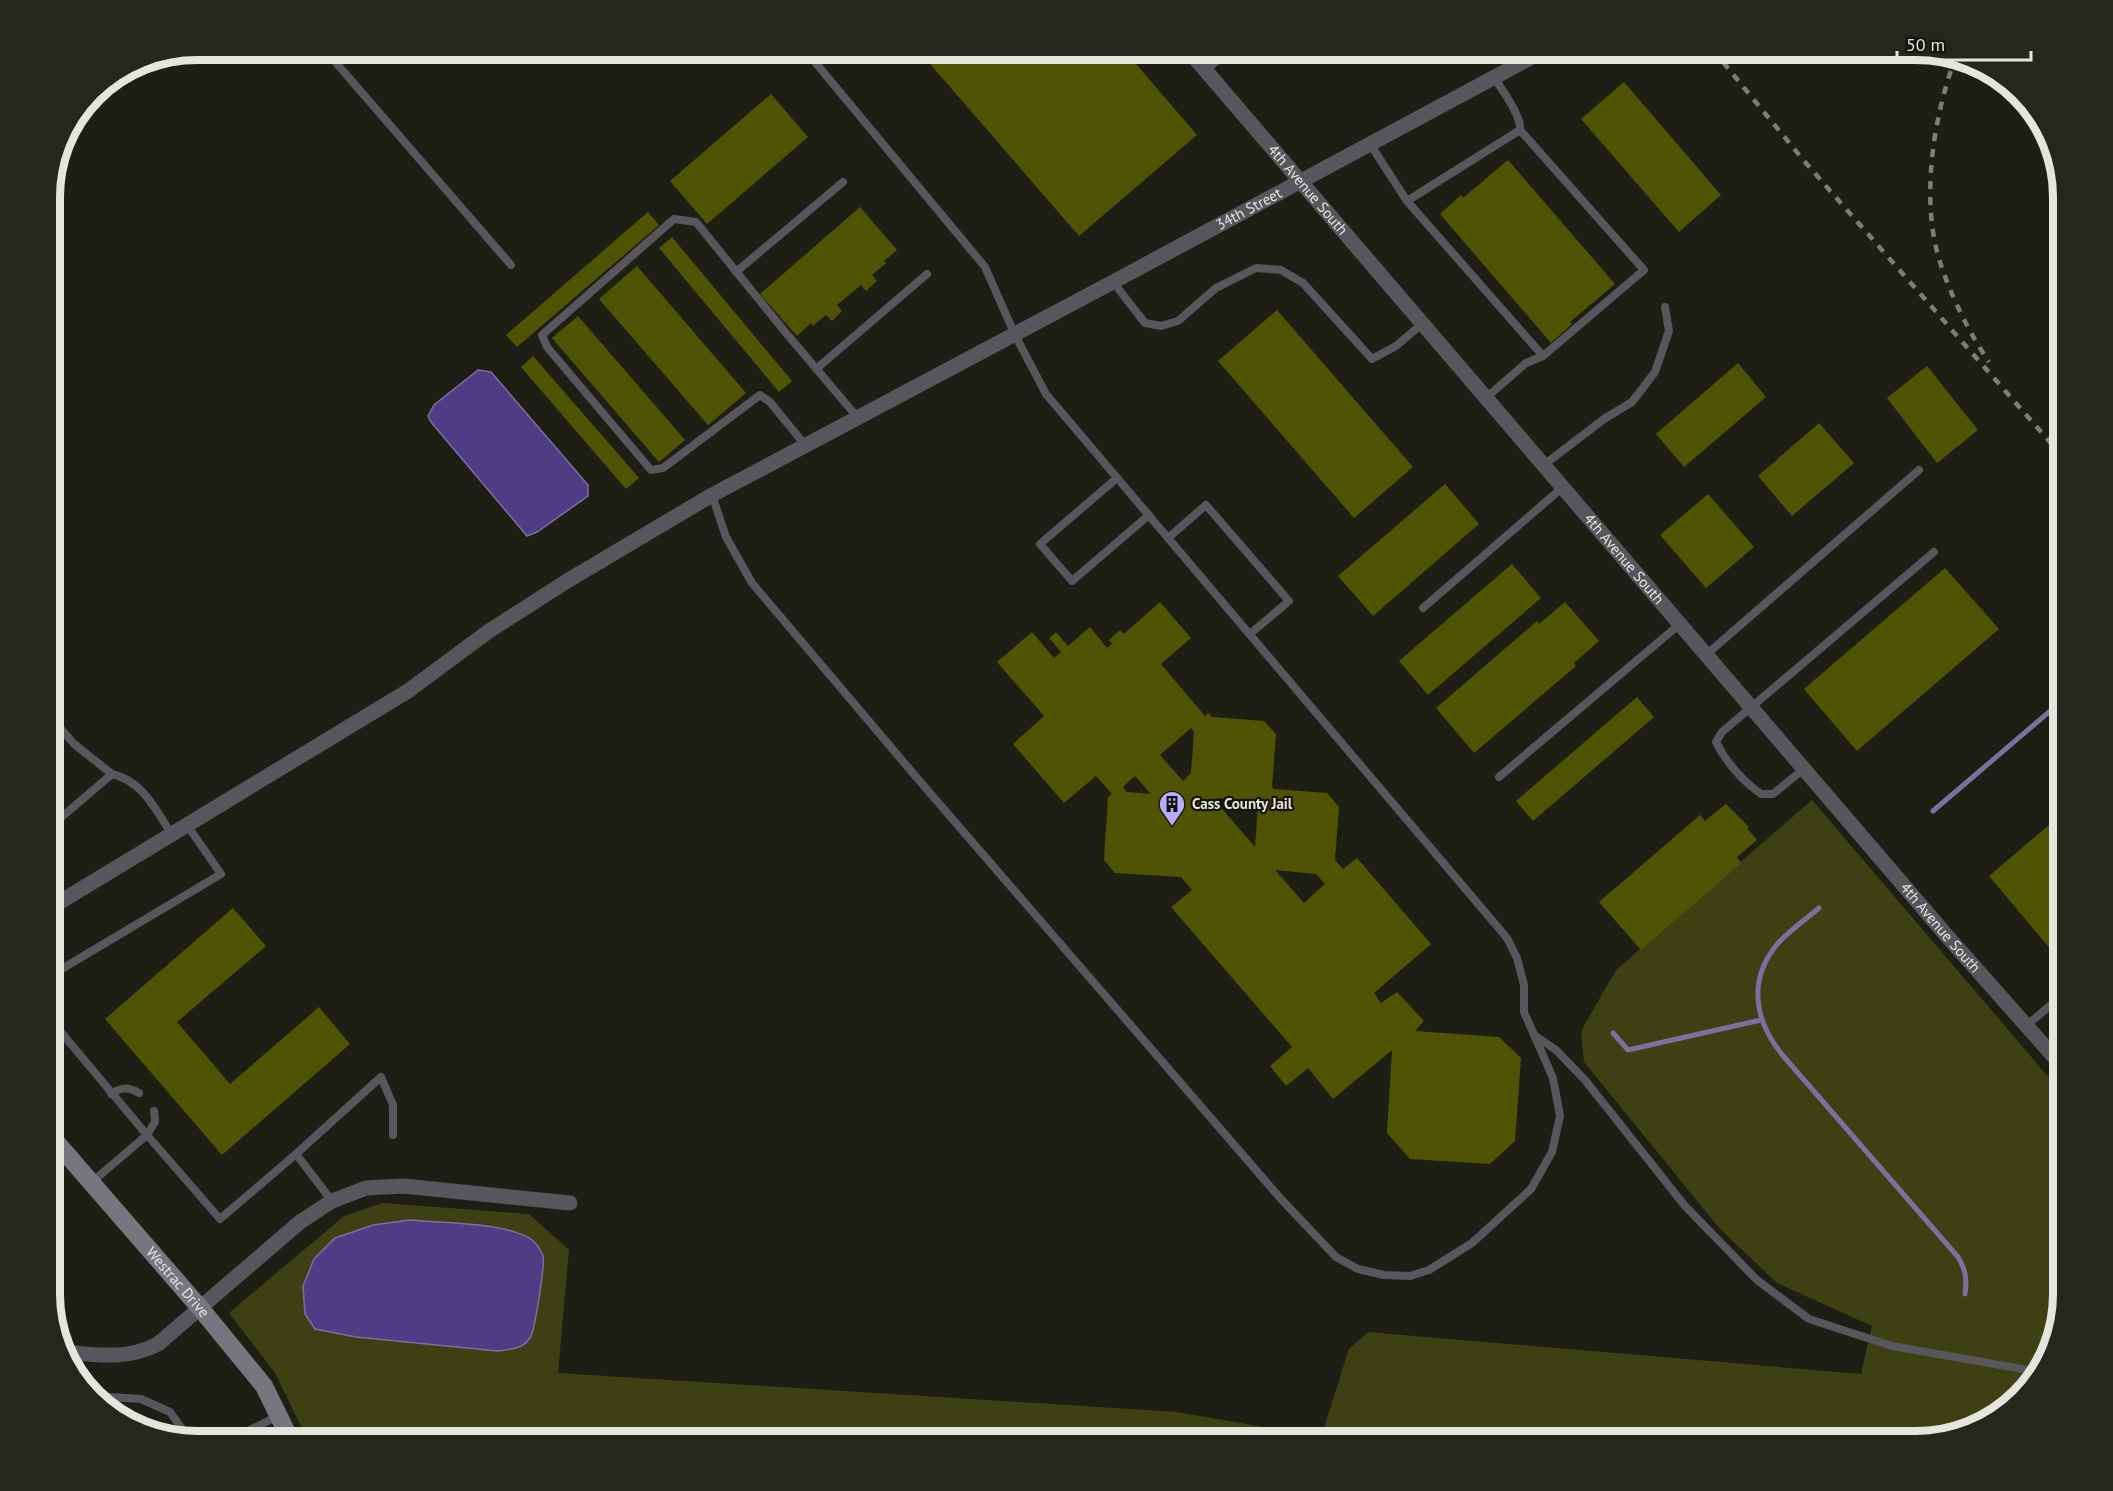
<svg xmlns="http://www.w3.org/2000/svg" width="2113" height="1491" viewBox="0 0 2113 1491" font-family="'PT Sans',sans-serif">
	<rect width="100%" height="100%" fill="#1e1f14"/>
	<polygon fill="#3c4012" points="1812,800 2063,1094 2063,1294 2056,1341 2033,1383 1981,1426 1916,1441 308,1441 275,1373 229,1313 344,1216 382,1203 529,1214 569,1250 558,1373 1177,1412 1321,1437 1349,1349 1368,1332 1861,1374 1872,1326 1777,1283 1720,1229 1584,1062 1581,1031 1616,970"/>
	<g fill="#4e3d85" stroke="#7b6f9f" stroke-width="1.5">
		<polygon points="478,370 491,372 588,485 588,496 537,532 527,536 431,422 428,416 434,405"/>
		<path d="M410,1220c31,3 98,2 122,20 4,3 9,10 11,16 2,9 -8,74 -13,82 -8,12 -20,11 -33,13l-141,-14 -41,-8 -10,-15 -2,-28 11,-27 21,-21 38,-13z"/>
	</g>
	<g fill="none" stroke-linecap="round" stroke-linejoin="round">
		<g stroke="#7b6f9f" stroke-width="5">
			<polyline points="1933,811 2063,700"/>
			<path d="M1819,908c-13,11 -27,21 -39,33 -34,38 -26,81 5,117l173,199c8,13 9,22 7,37"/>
			<polyline points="1613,1033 1628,1050 1761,1020"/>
		</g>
	</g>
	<g fill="#4f5405" fill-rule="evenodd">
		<polygon points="918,50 1124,50 1197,135 1079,236"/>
		<polygon points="1624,82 1721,195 1679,232 1581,119"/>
		<polygon points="771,94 808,137 707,224 670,181"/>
		<polygon points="1508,160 1615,284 1570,322 1572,324 1551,343 1440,214 1461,195 1463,198"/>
		<polygon points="860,207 897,250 884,261 886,263 872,275 877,281 866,291 861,285 837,305 842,311 832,321 826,315 813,326 811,323 797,336 760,294"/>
		<polygon points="648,212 659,225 517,347 506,335"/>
		<polygon points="672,237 792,381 779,392 659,248"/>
		<polygon points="637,266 746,393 708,425 599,299"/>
		<polygon points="1277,310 1413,467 1354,518 1218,361"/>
		<polygon points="578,316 685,440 659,462 552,338"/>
		<polygon points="533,356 639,478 626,489 521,367"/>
		<polygon points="1738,363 1766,397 1684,467 1656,434"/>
		<polygon points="1927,366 1978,430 1937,463 1887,398"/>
		<polygon points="1819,423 1854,463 1792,516 1758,476"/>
		<polygon points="1445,484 1479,524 1373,616 1338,576"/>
		<polygon points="1708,494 1754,547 1706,588 1660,535"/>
		<polygon points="1512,564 1541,598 1428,695 1399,661"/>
		<polygon points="1945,568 1999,629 1857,751 1804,689"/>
		<path d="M1160,602l31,36 -30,26 44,52 3,-3 4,4 52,4 12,13 -4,53 2,2 53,4 12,14 -4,53 8,9 14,-11 74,86 -57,49 7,10 16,-11 27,29 -9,10 84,6 22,21 -6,83 -25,23 -80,-5 -23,-26 5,-83 -59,49 -25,-31 -22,18 -16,-20 22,-19 -121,-140 21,-17 -11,-13 -66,-4 -11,-13 4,-63 4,-3 -16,-18 -32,27 -51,-59 31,-28 -47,-54 35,-30 22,26 7,-6 -12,-14 7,-6 12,14 22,-19 17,21 5,-4 -3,-4 11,-10 4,4zM1191,728l3,4 -3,41 -8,8 -23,-26zM1135,776l16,18 -24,-2 -4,-5zM1218,798l35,2 5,5 -3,42 -38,-44zM1275,870l41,4 9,10 -21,19z"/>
		<polygon points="1565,602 1599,641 1574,663 1576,666 1474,753 1436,708 1537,621 1539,624"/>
		<polygon points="1637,697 1654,717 1533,821 1516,801"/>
		<polygon points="1726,804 1749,827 1747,828 1757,840 1737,857 1741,863 1641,950 1599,902 1700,815 1705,821"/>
		<polygon points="2063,813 2063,964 1989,876"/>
		<polygon points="233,908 266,946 177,1022 230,1084 319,1007 350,1044 222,1155 105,1019"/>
	</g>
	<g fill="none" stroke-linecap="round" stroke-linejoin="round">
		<g stroke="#57565c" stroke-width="8">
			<polyline points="325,50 511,265"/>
			<polyline points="1206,70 1230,50"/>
			<polyline points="1370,144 1407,201 1543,356"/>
			<path d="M1407,201l113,-71c2,-14 -19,-41 -26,-53"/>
			<polyline points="736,272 843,182"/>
			<polyline points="1113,282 1145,323 1161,326 1178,321 1216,288 1256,268 1281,270 1303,283 1372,359 1396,346 1423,323"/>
			<polyline points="816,369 927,274"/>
			<polyline points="1487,397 1526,363 1543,356 1644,270 1520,130"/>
			<polyline points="805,445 770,402 760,395 663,468 651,470 547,347 542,335 674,219 696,222 786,333 858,418"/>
			<polyline points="1545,464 1604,419 1632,402 1655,372 1669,331 1665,307"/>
			<polyline points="1117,478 1040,544 1072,581 1149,515"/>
			<polyline points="712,495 726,537 752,583 917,778 1281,1199 1336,1257 1358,1269 1384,1275 1410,1276 1429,1270 1472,1243 1531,1189 1552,1152 1560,1116 1553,1078 1524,1012 1524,985 1517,958 1507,938 1046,394 1015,335 985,267 805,50"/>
			<polyline points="1168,538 1206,505 1289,601 1250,634"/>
			<polyline points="1423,608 1563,487"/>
			<polyline points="1707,654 1919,470"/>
			<polyline points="50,716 74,744 112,774"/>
			<path d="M1805,768l-32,26h-12c-18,-13 -35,-32 -45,-52l6,-10 212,-180"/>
			<polyline points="1499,777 1681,623"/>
			<path d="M50,827l62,-53c31,7 44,36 60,61"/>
			<polyline points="50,976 221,874 187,825"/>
			<polyline points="50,1019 147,1135 92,1182"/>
			<polyline points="2027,1025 2058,999 2063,1005"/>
			<polyline points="1534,1035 1556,1050 1585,1080 1685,1206 1757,1280 1809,1319 1892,1346 2040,1372"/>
			<path d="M111,1094c10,-7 17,-7 28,-1"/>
			<polyline points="154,1111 155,1122 147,1135 220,1219 296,1154 381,1077 393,1105 393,1135"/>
			<polyline points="296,1154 332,1201"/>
			<polyline points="94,1396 141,1399 170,1412 190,1440"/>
			<polyline points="223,1441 232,1439 278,1416"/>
		</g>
		<g stroke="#57565c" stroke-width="15">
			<path id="s1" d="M1188,50l759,886 116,131"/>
			<path id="s2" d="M50,908l358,-217 81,-60 78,-50 145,-86 401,-213 432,-232"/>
			<path d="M65,1352c32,3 63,8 93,-8l142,-122 32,-21 34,-13 37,-2 167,17"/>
		</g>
		<path stroke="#77767f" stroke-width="18" id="s3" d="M50,1135l151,174 63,77 27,55"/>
		<g stroke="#7c7d74" stroke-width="4.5" stroke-dasharray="8 8" stroke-linecap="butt">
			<polyline points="1713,50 1805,162 2063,457"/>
			<path d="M1956,56c-23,62 -37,148 -14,212 11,32 28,66 47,94"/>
		</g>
	</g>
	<defs>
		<g id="building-pin" transform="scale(1.35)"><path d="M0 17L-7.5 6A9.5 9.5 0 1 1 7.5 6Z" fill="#b8abf7" stroke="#15160b"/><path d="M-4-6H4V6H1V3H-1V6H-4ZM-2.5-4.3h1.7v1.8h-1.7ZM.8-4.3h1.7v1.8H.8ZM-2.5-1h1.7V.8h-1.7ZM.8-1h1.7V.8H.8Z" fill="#111"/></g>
	</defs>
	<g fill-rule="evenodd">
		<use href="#building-pin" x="1172" y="804"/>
	</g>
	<g text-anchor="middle" stroke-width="4.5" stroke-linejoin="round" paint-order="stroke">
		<g font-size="15" fill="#e4e5dd" stroke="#15160b">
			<text dy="5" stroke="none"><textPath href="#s1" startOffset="184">4th Avenue South</textPath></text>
			<text dy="5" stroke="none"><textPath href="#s2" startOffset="1389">34th Street</textPath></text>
			<text dy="5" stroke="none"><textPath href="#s1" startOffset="670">4th Avenue South</textPath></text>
			<text dy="5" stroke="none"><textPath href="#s1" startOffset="1156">4th Avenue South</textPath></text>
			<text dy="5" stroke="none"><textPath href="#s3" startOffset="195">Westrac Drive</textPath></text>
		</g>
		<g font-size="15" font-weight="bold" fill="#e4e5dd" stroke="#15160b" text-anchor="start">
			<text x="1192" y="809">Cass County Jail</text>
		</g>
	</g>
	<path d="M0 0H2113V1491H0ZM197 60H1916A137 137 0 0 1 2053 197V1294A137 137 0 0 1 1916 1431H197A137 137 0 0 1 60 1294V197A137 137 0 0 1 197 60Z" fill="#26271c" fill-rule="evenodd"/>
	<path fill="none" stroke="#e4e5dd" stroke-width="8" d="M197 60H1916A137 137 0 0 1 2053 197V1294A137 137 0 0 1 1916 1431H197A137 137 0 0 1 60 1294V197A137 137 0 0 1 197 60Z"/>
	<path d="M1897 51v9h134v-9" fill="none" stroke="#e4e5dd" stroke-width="3"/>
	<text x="1906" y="51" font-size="18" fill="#e4e5dd" stroke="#15160b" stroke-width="4.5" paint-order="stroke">50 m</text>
</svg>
